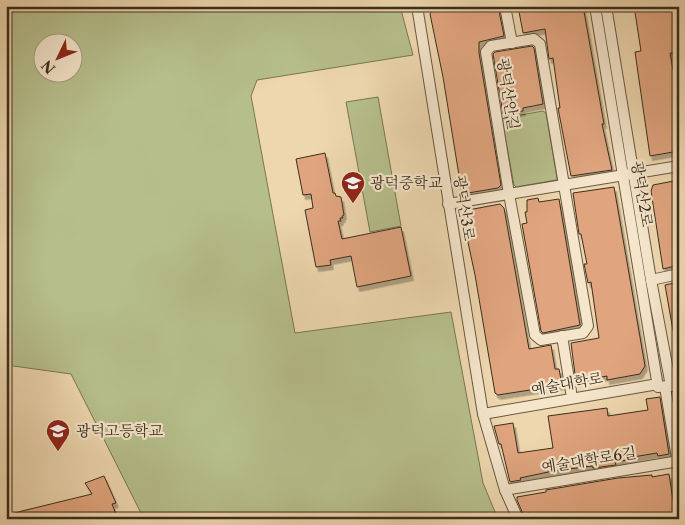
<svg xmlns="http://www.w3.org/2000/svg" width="685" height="525" viewBox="0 0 685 525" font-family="'Libre Caslon Text','Noto Serif KR',serif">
	<defs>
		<filter id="shadow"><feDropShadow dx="2.5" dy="4.5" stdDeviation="0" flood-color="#0004"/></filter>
	</defs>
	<rect width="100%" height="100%" fill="#eed7af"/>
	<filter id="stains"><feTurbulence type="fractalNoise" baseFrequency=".004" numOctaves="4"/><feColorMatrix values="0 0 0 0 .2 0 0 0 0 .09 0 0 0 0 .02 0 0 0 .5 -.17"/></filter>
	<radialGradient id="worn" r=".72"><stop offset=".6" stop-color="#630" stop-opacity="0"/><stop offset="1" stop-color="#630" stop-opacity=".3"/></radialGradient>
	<g fill="#b6bf8c" stroke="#787654" fill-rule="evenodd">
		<path d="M6,6h394l13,49 -156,25 -6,16 44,237 156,-21 32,171 15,36h-354l-73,-145 -65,-9zM42,42h30v30h-30z"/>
		<polygon points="378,97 401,226 370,232 346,102"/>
		<polygon points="543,111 546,113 557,178 556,180 516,187 514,185 502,120 504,118"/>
	</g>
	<g fill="#e0a57f" stroke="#3b2d1d" filter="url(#shadow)">
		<polygon points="449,6 498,6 504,36 479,42 479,53 501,185 498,188 462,194 443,77 430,14 433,9"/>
		<polygon points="518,6 575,6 575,8 583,6 604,124 602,124 612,170 571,176 558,108 560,108 553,58 549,59 545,29 523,33"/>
		<polygon points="634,6 679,6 679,53 670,53 679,105 679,151 650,156 635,52 641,51"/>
		<polygon points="532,46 534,48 543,104 523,108 523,111 503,114 493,54 495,52"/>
		<polygon points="325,153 333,193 335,193 336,196 341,197 344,215 342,216 343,218 340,218 341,221 338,221 342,239 401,227 411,276 357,287 351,256 330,260 331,265 316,267 305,210 313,208 311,194 303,195 296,159"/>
		<polygon points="679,180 679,265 663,269 651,191 653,185"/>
		<polygon points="614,187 645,366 640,374 607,380 607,376 576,382 571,343 599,338 591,282 588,283 584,264 587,264 581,234 579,234 573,193"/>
		<polygon points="538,198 539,202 559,199 580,325 543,333 541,331 522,224 527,223 525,212 527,212 527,200"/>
		<polygon points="500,204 504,208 529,349 551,345 555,369 559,369 562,385 498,395 495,393 475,275 466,233 467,233 463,211"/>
		<polygon points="679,282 679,342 675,342 665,285"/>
		<polygon points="660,397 669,454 658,456 657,453 633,457 634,459 615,462 616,465 593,468 592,466 553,471 520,478 521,480 510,482 501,444 499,444 494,426 513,423 518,453 553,448 548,416 607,408 608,416 648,410 646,399"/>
		<polygon points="669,474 675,513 659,515 659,519 530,519 529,513 523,514 517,500 517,497 546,492 546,490 618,478 652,475 652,477"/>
		<polygon points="104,476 116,503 112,504 118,519 86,519 86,516 77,519 68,519 67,517 61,519 6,519 6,516 22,511 92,494 85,483"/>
	</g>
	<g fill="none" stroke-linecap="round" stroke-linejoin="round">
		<g stroke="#685842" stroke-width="12">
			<g id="minor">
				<polyline points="417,6 483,414 505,490 518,519"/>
				<polyline points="505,6 512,43"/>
				<polyline points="595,6 658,387 679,385"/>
				<polyline points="606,6 651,280 671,386"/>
				<polygon points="534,39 540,44 588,326 583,333 541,340 535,335 509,194 486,52 491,46"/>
				<polyline points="448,204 679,166"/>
				<polyline points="651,280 679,274"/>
				<polyline points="562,336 572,398"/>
				<polyline points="665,387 679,470"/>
				<polyline points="483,414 658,384"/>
				<polyline points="505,490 679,461"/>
			</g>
		</g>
		<use href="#minor" stroke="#f4e5cb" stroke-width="10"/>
	</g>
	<defs>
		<g id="school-pin" transform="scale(1.25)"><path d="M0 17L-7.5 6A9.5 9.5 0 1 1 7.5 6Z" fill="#8f2418" stroke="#f4e5cb"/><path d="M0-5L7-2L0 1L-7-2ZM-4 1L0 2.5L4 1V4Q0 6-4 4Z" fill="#fff"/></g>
	</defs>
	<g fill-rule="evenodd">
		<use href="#school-pin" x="353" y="183"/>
		<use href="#school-pin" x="58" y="431"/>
	</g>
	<g text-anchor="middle" stroke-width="4.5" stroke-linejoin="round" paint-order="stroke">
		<g font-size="15" fill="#3b2d1d" stroke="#f4e5cb">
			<text transform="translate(508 94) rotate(81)" y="5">광덕산안길</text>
			<text transform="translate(642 194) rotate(81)" y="5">광덕산2로</text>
			<text transform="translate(464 208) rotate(81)" y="5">광덕산3로</text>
			<text transform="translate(567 384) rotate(-10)" y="5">예술대학로</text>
			<text transform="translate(589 460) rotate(-9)" y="5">예술대학로6길</text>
		</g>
		<g font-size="15" fill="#3b2d1d" stroke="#f4e5cb" text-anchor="start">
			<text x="370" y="188">광덕중학교</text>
			<text x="76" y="436">광덕고등학교</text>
		</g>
	</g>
	<rect width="685" height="525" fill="none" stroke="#eed7af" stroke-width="25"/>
	<rect x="8" y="8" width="670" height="510" fill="none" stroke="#3b2d1d" stroke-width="2.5"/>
	<rect x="12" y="12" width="660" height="500" fill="none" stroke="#3b2d1d"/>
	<g transform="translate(58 58) rotate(227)"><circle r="24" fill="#f4e5cb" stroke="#aa9b85"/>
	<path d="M0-4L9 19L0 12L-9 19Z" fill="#8f2418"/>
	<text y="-8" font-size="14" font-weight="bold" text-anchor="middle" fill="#3b2d1d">N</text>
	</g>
	<rect width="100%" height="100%" filter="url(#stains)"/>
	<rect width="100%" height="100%" fill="url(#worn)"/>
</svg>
